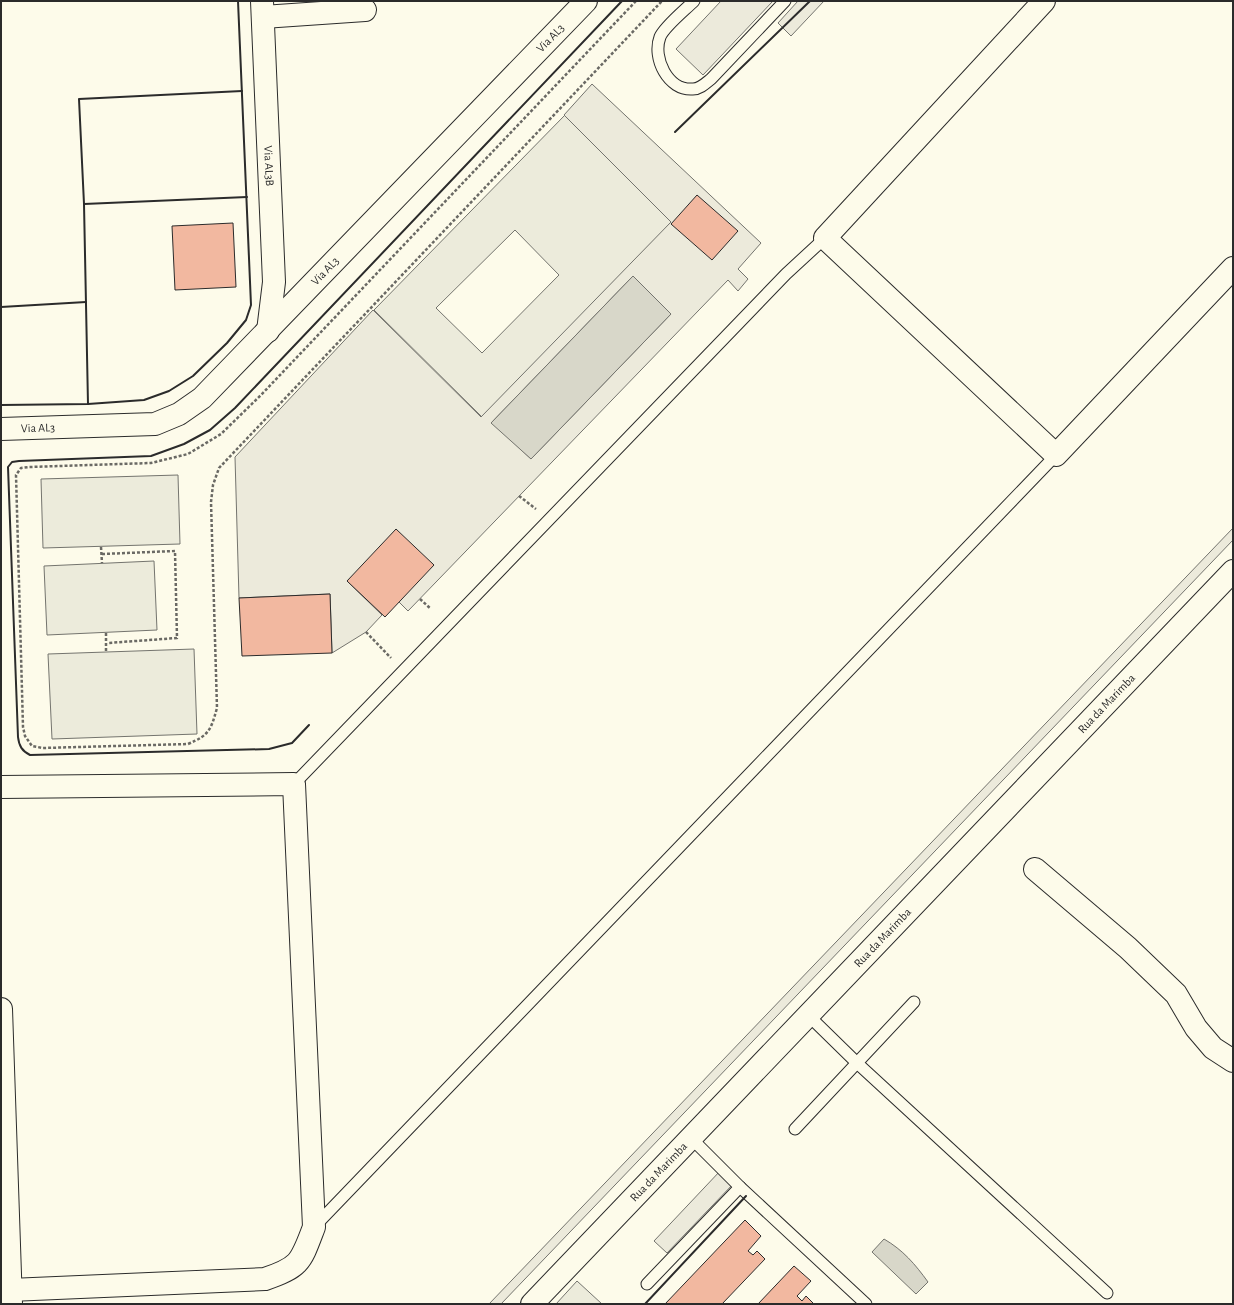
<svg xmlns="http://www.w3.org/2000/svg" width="1234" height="1305" viewBox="0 0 1234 1305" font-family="'Alegreya Sans',sans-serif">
	<rect width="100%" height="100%" fill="#fdfbea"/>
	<g fill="#ecebdb" stroke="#74746e" fill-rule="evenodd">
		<path d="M565,115l108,106 -191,196 -108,-107zM515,230l44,45 -77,78 -46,-45z"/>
		<polygon points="178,475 180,544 43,548 41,479"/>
		<polygon points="154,561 157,630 47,635 44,566"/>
		<polygon points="194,649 197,734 52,739 48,654"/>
		<polygon points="577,1281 602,1304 556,1304"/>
	</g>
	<g fill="#eceadb" stroke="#74746e" fill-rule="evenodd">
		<polygon points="721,1 773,1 703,75 676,49"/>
		<polygon points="798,1 824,1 791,36 778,23"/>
		<path d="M592,84l169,159 -23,26 10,10 -10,12 -10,-11 -320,331 -9,-9 -52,-21 35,34 -16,17 -34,21 -2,-59 -91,4 -4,-141 138,-147 108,107 190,-195 -107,-107zM633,276l38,38 -140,145 -39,-37z"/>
		<polygon points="1233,528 1233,540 501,1304 489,1304"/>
		<polygon points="721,1170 734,1183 667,1253 654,1241"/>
	</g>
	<g fill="#d8d7c9" stroke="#74746e">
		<polygon points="633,276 671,314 531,459 491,423"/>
		<path d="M884,1239c19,11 31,25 44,43l-12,12 -44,-42z"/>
	</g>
	<g fill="#f2b8a0" stroke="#2b2b2b">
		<polygon points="697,195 738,231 712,260 671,224"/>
		<polygon points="233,223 236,287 175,290 172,226"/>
		<polygon points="396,529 434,565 385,617 347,581"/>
		<polygon points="330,594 332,653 242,656 239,598"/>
		<polygon points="745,1220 761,1236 748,1251 753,1255 757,1251 765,1259 722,1304 665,1304"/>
		<polygon points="794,1266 811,1281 797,1296 802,1301 806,1296 814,1304 758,1304"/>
	</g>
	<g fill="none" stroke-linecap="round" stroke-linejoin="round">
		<g stroke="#2b2b2b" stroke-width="13">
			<g id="service">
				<path d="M694,1c-9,9 -30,26 -34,36 -8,21 8,54 33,52 7,0 13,-6 18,-10l74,-78"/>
				<polyline points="294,784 786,274 825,238"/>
				<polyline points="808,1015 857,1063 1107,1293"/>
				<polyline points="795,1129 914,1002"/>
				<polyline points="691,1138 740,1187 866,1304"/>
				<polyline points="314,1227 1056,455"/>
				<polyline points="647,1284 740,1187"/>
			</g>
		</g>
		<g stroke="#2b2b2b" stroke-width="24">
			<g id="minor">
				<polyline points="1044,1 825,238 1056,455 1233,268"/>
				<polyline points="263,17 365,10"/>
				<polyline points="1035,869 1128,948 1176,994 1196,1028 1213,1048 1233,1061"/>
			</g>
		</g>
		<g stroke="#2b2b2b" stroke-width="24">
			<g id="tertiary">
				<path id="s1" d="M262,1l12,281 -6,49"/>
				<path id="s2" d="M1,429l154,-5 24,-10 23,-16 384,-397"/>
				<path d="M1,787l293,-3 20,443c-13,34 -13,40 -49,52l-255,11"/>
				<polyline points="1,1009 11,1304"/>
			</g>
		</g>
		<g stroke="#2b2b2b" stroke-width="24">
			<g id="secondary">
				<path id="s3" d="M532,1304l701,-733"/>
			</g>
		</g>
		<g stroke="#6a6964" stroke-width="2.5" stroke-dasharray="3 2" stroke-linecap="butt">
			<path d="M636,1l-375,394 -40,39 -33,20 -37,9 -122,4 -8,1 -5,7 7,252 2,9 7,10 11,2 145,-4c22,-9 23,-15 29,-36l-6,-206 2,-17 6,-17 443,-467"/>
			<polyline points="519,496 536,509"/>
			<polyline points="101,547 102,563"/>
			<polyline points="102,554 175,551 177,638 108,643"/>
			<polyline points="420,599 431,609"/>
			<polyline points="366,632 391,658"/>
			<polyline points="106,633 106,652"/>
		</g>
		<use href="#service" stroke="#fdfbea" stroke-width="11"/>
		<use href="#minor" stroke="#fdfbea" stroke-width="22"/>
		<use href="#tertiary" stroke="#fdfbea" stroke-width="22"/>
		<use href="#secondary" stroke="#fdfbea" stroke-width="22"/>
		<g stroke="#2b2b2b" stroke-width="2">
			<polyline points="675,132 810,1"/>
			<polyline points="84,204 79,99 242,91"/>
			<polyline points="1,307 86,302"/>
			<polyline points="88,404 84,204 247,197"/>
			<polyline points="1,405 88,404 144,400 169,391 193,376 227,343 246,320 251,305 238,1"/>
			<path d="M309,725l-17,18 -23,6 -239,6c-8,-4 -11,-9 -12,-18l-10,-270 4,-5 7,-1 132,-5 33,-12 26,-14 25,-22 387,-407"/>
			<polyline points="645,1304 746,1196"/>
		</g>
	</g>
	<g text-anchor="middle" stroke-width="3" stroke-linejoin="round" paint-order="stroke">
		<g font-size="12" fill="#2b2b2b" stroke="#fdfbea">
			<text dy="4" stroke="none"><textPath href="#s2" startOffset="709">Via AL3</textPath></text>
			<text dy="4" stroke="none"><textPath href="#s1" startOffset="165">Via AL3B</textPath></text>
			<text dy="4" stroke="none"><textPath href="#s2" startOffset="385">Via AL3</textPath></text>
			<text dy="4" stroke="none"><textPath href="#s2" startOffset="37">Via AL3</textPath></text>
			<text dy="4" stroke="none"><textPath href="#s3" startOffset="831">Rua da Marimba</textPath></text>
			<text dy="4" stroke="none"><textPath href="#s3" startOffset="507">Rua da Marimba</textPath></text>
			<text dy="4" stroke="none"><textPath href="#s3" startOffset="183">Rua da Marimba</textPath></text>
		</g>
	</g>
	<rect width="1234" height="1305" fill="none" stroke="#2b2b2b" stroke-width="4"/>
</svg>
